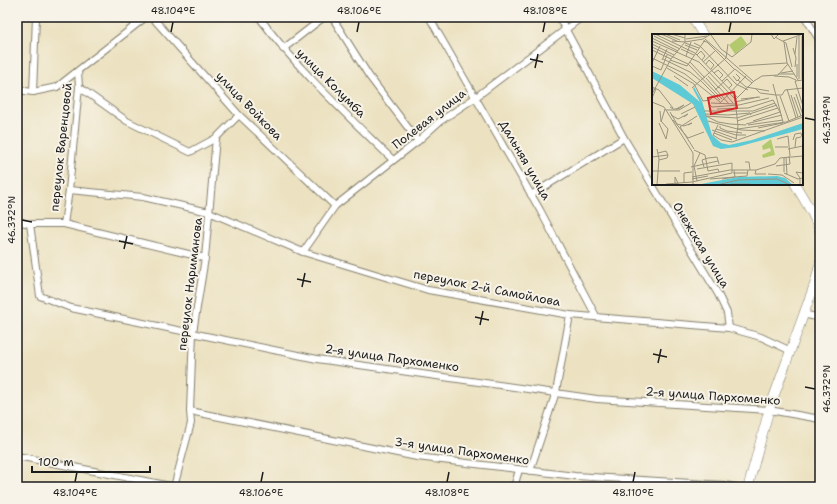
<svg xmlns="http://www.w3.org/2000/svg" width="837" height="504" viewBox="0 0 837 504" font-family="'Shantell Sans',sans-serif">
	<rect width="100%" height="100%" fill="#f7f3e8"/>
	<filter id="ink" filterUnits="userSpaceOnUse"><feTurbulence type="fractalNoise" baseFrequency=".025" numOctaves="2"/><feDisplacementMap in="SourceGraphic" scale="8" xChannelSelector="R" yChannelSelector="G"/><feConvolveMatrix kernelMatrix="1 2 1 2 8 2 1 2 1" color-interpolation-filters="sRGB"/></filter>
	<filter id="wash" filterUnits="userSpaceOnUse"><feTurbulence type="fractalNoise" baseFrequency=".012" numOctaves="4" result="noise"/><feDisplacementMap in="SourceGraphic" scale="16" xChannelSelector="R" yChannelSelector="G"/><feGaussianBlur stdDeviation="0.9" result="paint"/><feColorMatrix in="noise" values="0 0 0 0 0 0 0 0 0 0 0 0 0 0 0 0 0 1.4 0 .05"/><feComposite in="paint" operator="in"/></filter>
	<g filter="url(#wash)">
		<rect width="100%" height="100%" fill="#ece2c1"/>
	</g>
	<g filter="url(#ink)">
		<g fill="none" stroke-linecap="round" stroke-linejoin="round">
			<g stroke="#847f6e" stroke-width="8">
				<g id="street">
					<polyline points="152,17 239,115 335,206"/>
					<path d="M259,17c40,54 86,96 134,143"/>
					<polyline points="332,17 369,76 418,141"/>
					<polyline points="429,17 540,210 596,316"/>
					<polyline points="559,17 624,138 718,294 727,313 729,328"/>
					<polyline points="805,17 820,41"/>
					<polyline points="283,49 324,17"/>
					<polyline points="79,87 127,121 190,152 216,138"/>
					<polyline points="17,90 33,92 57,87 146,17"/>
					<polyline points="33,92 36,17"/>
					<polyline points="69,190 143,197 209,212 303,252 428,290 570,315 729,328 761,337 791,351"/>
					<polyline points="531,195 624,138"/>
					<polyline points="17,221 30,224 64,224 205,258"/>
					<polyline points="30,224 40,296 71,308 317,359 597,399 769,410 820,419"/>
					<polyline points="64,224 69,190 79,87 78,71"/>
					<polyline points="303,252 335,206 418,141 439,122 476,97 582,17"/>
					<polyline points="803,314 820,318"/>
					<polyline points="190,411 417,457 575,476 725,485 735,487"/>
					<polyline points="17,456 176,487"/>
					<polyline points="530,471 556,392 570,315"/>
					<polyline points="174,487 191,423 190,411 193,332 205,258 216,138 239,115"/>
					<polyline points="514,487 519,470"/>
				</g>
			</g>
			<g stroke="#847f6e" stroke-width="10">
				<g id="secondary">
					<polyline points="692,17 703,35"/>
					<polyline points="795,184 812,213 820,231"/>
					<polyline points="748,487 769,410 815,283 820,263"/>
				</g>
			</g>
			<use href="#street" stroke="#fff" stroke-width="6"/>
			<use href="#secondary" stroke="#fff" stroke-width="9"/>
		</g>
	</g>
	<path fill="none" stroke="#1c1c1c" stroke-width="1.5" d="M171,32l2,-10M357,32l2,-10M543,32l2,-10M729,32l2,-10M530,59l13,3M535,68l3,-14M805,118l10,2M22,220l10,2M119,241l14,3M124,249l3,-13M297,279l14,3M302,287l3,-14M475,317l14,3M480,325l3,-14M653,354l14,3M658,363l3,-14M805,387l10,2M75,482l2,-10M261,482l2,-10M447,482l2,-10M633,482l2,-10"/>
	<g text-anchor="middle" stroke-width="4" stroke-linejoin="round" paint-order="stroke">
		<g font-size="12" fill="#1c1c1c" stroke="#f7f3e8">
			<text transform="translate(331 83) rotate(45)" y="4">улица Колумба</text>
			<text transform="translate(249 106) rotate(46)" y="4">улица Войкова</text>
			<text transform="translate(429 119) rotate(-38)" y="4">Полевая улица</text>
			<text transform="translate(61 147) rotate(-84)" y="4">переулок Варенцовой</text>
			<text transform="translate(525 160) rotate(60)" y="4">Дальняя улица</text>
			<text transform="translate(701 245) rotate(59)" y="4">Онежская улица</text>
			<text transform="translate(190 284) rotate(-83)" y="4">переулок Нариманова</text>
			<text transform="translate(487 288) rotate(11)" y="4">переулок 2-й Самойлова</text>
			<text transform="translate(392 358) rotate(8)" y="4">2-я улица Пархоменко</text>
			<text transform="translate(713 396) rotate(4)" y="4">2-я улица Пархоменко</text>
			<text transform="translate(462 451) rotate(8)" y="4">3-я улица Пархоменко</text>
		</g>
	</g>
	<g transform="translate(652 34)">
		<rect width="151" height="151" fill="#ece2c1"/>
		<path d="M89,2l6,8 -12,10 -6,-9zM119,105l4,16 -12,3 -1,-3 9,-4 -1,-3 -7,2 -1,-4z" fill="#b3c96e"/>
		<path d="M0,37l28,14 20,17 -7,-13 1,-2 8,14 10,34 9,8 8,2 23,-5 51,-17v6l-66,18 -16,2 -8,-3 -20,-42 -41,-26zM125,142l8,2 8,7h-97l42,-8z" fill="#5ecad6"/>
		<path fill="none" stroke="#99937f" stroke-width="1" d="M3,0l40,19 43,45M9,0l16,7M13,0l15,6M19,0l14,4M119,0l3,5 5,-5M59,1l10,14 11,8 19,-15 1,-8M2,2l26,13M147,2v43M150,2v43M123,3l11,6 6,24M0,4l26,13M34,5l21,-3M53,5l48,42M0,7l47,21 36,37 3,27 -2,13M20,7l13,1v-8M51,7l4,1 27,27M131,7l20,-7M132,8l3,21 11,17M33,9l14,5M42,9l6,3 36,38 12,6M0,10l22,11M33,11l12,5M0,13l36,17 34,35M141,14l3,10 -1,9M29,15l13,6M0,16l19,9M143,20l2,-17M45,21l4,-4 4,5 -3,4M34,22l5,-14M0,24l33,16 35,28M11,25l27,13 11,9M10,26l5,-11M18,26l17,6 18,-26M38,28l15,16M51,28l12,-11M0,29l8,-17M54,30l3,-4 5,5 -3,4M145,30v13M0,32l9,4 6,-15M87,32l48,-3M15,34l27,16 9,17 7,-1 4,-5M83,35l17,14M62,39l4,-3 5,5 -4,4M129,39l12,-2M126,40h16M22,42l14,10M56,42l11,12M81,42l4,5 3,-3 -4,-4M122,42l15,1 7,3M54,44l23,26M86,46l8,7 23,4M151,46l-8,1 8,25M49,47l19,19M70,47l13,-12M121,50l10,38M0,53l7,3 14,18M67,53l14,16M40,54l34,-30 2,-14M0,55h4l-4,9M104,55l4,4 16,2h6l3,-5 18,-2M135,55l9,29M63,56l12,-11 5,6 -3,3M0,60l19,-35 14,-17 18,-3 8,-5M144,60l7,21M139,61l7,22M128,62l9,25M142,63l7,19M89,65l19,-2M83,66l19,-19 8,-5 16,-1 10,-11M0,68l12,5 29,46v32M83,68l23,-5M59,69l24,1M67,70l27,-28M58,71l2,2 27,-2 30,-7M18,73l3,2h4l3,-1 4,-3 -8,4M65,75l31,-1 25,-8 7,12M14,76h13l12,-7M8,77l1,10 7,8 -2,10M52,77h49l22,-8M18,78l7,12 7,2 8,-3 -4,2M29,80l14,-7M53,80l23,1 22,-2 1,2M19,81l7,4 10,-5 -4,3M54,82l31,2 40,-13M54,82l12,6 12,2M21,86l15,18 16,-6M56,87l33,9 24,1M85,87l41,-13M101,87l27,-9M9,88l4,-13M7,89l7,16M78,90l16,1M94,90l36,-9M66,91l-5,10 8,5 11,2 71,-25M96,91l35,-5M68,92v2l7,3 15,2M28,93l14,22M28,93l17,-11M106,94l25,-5M64,95l20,6h10M86,95l48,-7 17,-7M60,96l25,9M62,99l18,7M125,105l11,-3 2,20M141,106l2,-6 6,-1 1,4M123,113h13M143,113l1,-9 5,-1M5,115l2,10 -2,26M136,115l15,-3M42,116l11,5 3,16 10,-2 1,3M6,119l8,-2 2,4 -1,3 -8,2M0,123l16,-2M132,123v15M134,123l1,18M93,128h4l1,8M124,132l14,-2 -1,-8M39,133l27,-6M52,133l-2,-7 6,-2 9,-1 2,7M45,135l35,-6v7M104,136l-1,4h11M0,137h28M81,139h15M132,139l14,6 5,-1M116,140l14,1 12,8M40,143l38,-7h26l19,-6 5,-6 23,-2M40,145l16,-3M58,145l37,-3 1,-6M70,145l13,-2 -1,-7M45,147l-3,-15 6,-13M40,148l40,-9v-3M26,149l-3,-6v6l4,1M32,149v-10l8,-1M14,150l26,-2M79,150h19M65,151l21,-5 39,-1 13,6M148,151v-7l-4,-6 7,1"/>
		<path fill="#d62828" fill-opacity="0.15" stroke="#d62828" stroke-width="2" d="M82,58l3,16 -26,6 -3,-16z"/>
		<rect width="151" height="151" fill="none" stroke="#1c1c1c" stroke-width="2"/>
	</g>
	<rect width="837" height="504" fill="none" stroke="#f7f3e8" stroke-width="44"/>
	<path d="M32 466v6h118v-6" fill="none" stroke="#1c1c1c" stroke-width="2"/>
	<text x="38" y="466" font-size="12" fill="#1c1c1c" stroke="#f7f3e8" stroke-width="3" paint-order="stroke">100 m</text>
	<rect x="22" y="22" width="793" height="460" fill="none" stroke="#1c1c1c" stroke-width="1.5"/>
	<g font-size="10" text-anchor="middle" fill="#1c1c1c">
		<text x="173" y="14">48.104°E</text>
		<text x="359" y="14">48.106°E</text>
		<text x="545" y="14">48.108°E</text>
		<text x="731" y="14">48.110°E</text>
		<text transform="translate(826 120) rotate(-90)" y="4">46.374°N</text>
		<text transform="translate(11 220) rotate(-90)" y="4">46.372°N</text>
		<text transform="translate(826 389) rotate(-90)" y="4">46.372°N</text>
		<text x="75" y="496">48.104°E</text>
		<text x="261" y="496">48.106°E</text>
		<text x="447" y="496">48.108°E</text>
		<text x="633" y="496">48.110°E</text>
	</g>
</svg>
